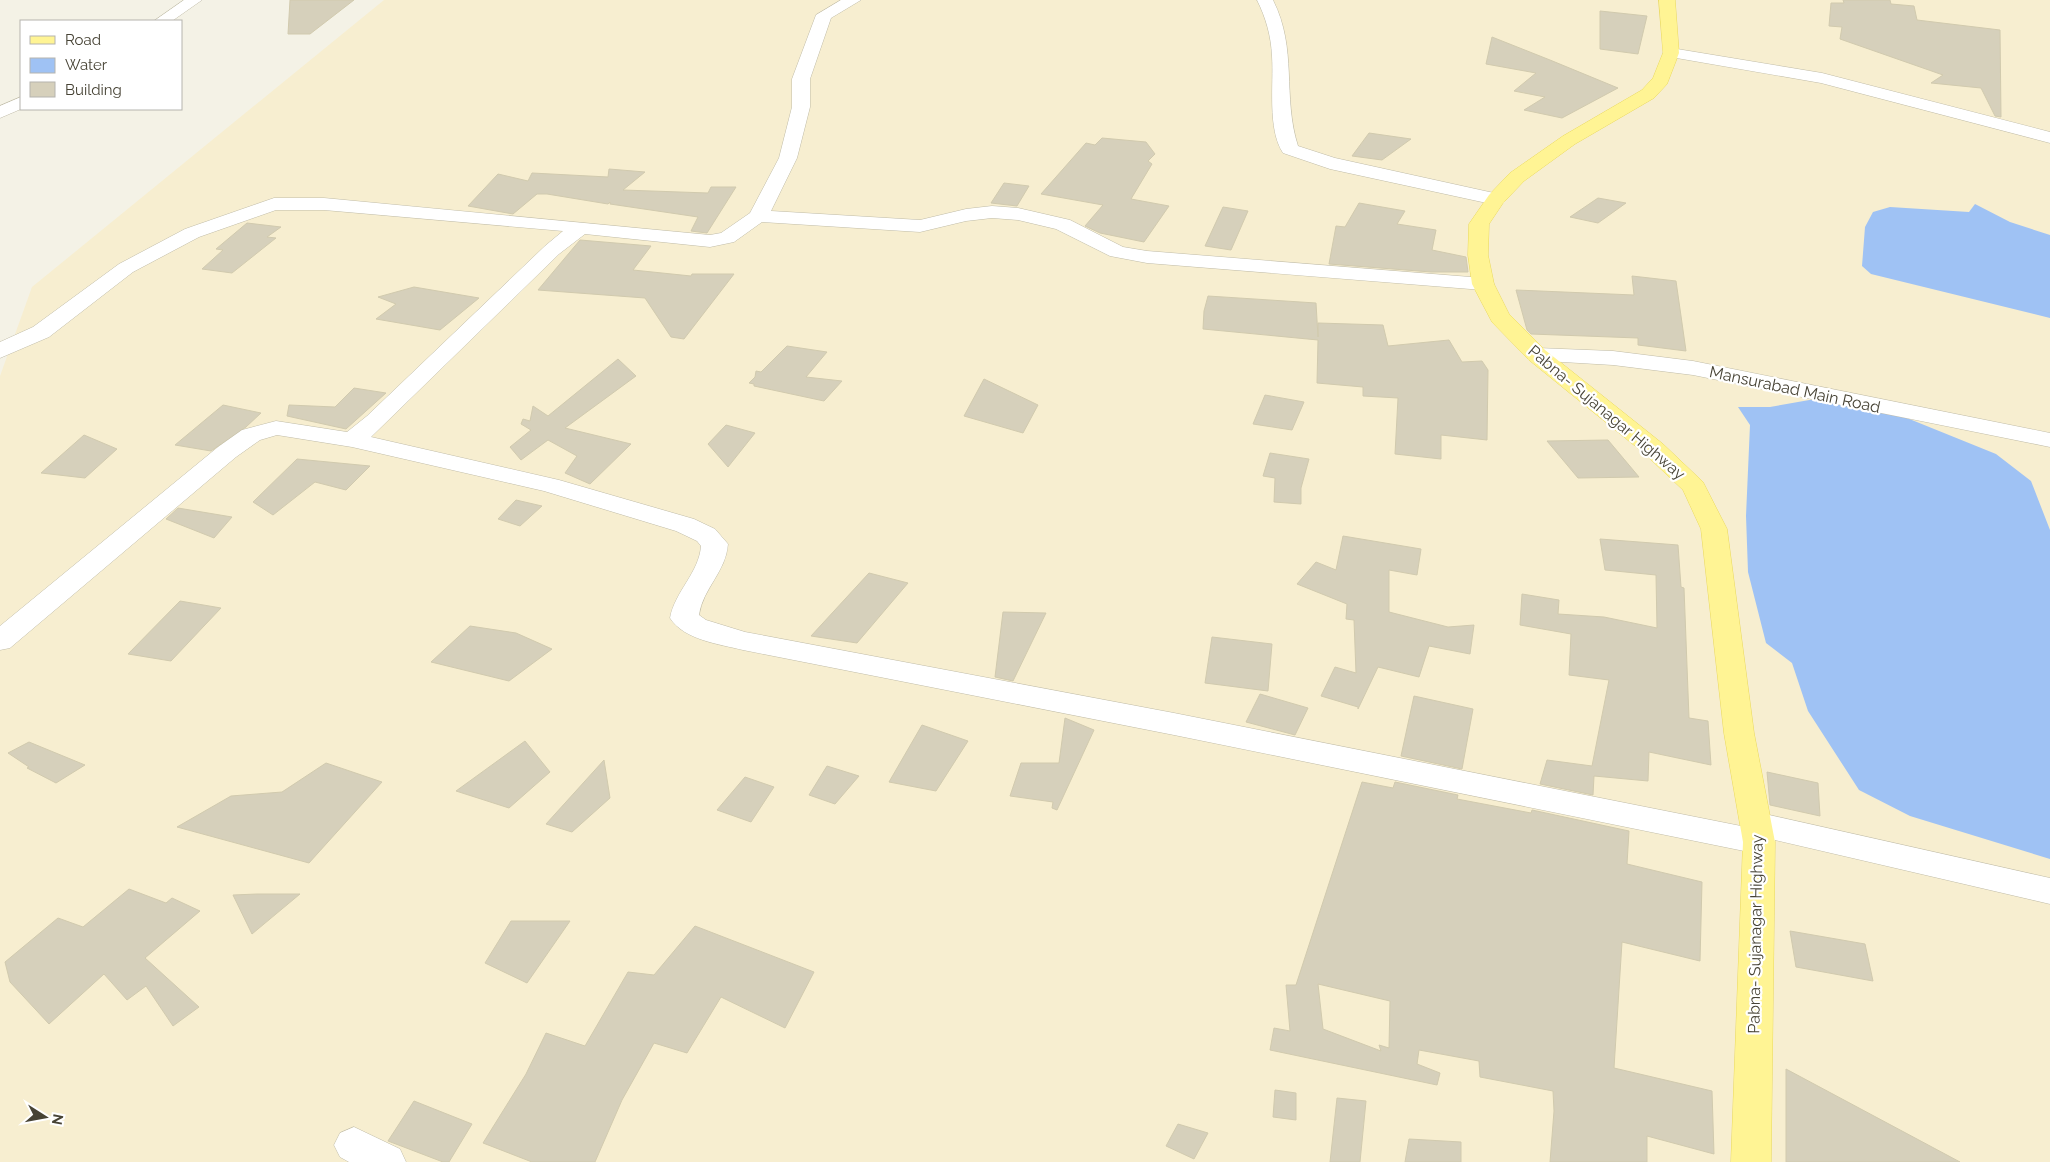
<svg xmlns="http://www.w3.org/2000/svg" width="2050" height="1162" viewBox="0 0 2050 1162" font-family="Raleway,sans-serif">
	<rect width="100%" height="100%" fill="#f4f2e6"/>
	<polygon fill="#f7eed0" points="384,0 2050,0 2050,1162 0,1162 0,376 32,287"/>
	<g fill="#9fc2f4">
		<polygon points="1975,204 2010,222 2050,235 2050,318 1871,274 1862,266 1865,227 1873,212 1890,207 1969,212"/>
		<polygon points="1815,399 1897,414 1996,454 2031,481 2050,530 2050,859 1910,816 1859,790 1808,711 1792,663 1766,643 1748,572 1746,516 1750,425 1738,407 1770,407"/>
	</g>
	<g fill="#d6d0bb" stroke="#d1caae" fill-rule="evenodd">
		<polygon points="290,0 354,0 310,34 288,34"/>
		<polygon points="1843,0 1890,0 1891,4 1914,6 1917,20 2000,30 2001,117 1995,116 1981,88 1931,83 1943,75 1840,39 1842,27 1829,26 1831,3 1844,3"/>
		<polygon points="1600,11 1647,16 1638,54 1600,49"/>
		<polygon points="1492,37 1550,60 1618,88 1562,118 1524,110 1545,97 1514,91 1536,73 1486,64"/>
		<polygon points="1369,133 1411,139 1382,160 1352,156"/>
		<polygon points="1102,138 1146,142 1155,154 1148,161 1152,164 1131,199 1169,206 1144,242 1100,233 1085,226 1103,205 1041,194 1086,143 1095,145"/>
		<polygon points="609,169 645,172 623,190 708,193 711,187 736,187 707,233 691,231 698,217 610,204 610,202 608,204 547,194 537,194 513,214 468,206 498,174 528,181 532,173 608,177"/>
		<polygon points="1004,183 1029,186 1017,206 991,203"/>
		<polygon points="1598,198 1626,203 1598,223 1570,217"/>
		<polygon points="1359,203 1405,211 1397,224 1436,230 1432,250 1466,257 1468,272 1431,272 1329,264 1336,226 1345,227"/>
		<polygon points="1223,207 1248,211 1231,250 1205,246"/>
		<polygon points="247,223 281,227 267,237 276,238 232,273 202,269 223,250 216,249"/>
		<polygon points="580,240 651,246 633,270 691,276 692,274 734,274 684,339 671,337 645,298 538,290"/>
		<polygon points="1632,276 1676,281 1686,351 1638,345 1638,338 1531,334 1527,330 1516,290 1634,295"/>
		<polygon points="414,287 479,298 440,330 376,319 396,304 378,297"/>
		<polygon points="1208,296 1316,303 1318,337 1318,323 1383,325 1388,346 1449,340 1462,362 1482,361 1488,370 1487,440 1441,435 1441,459 1395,454 1398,398 1363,396 1363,387 1317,383 1318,340 1203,329 1204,311"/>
		<polygon points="787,346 827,352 806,377 842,381 824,401 754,386 754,384 749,383 755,377 756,371 761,372"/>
		<polygon points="618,359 636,376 565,428 631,444 590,484 565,473 577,456 548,440 521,460 510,447 531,430 521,424 523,419 530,421 533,406 548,416"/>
		<polygon points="984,379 1038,405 1023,433 964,416"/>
		<polygon points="354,388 386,393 346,429 287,416 289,405 335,407"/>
		<polygon points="1265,395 1304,402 1292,430 1253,424"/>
		<polygon points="223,405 261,413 246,427 211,451 175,445"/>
		<polygon points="726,425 755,433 728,467 708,444"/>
		<polygon points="84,435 117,449 85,478 41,473"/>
		<polygon points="1608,440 1639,477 1578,478 1547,441"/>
		<polygon points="1270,453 1309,459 1301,488 1301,504 1274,502 1275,478 1263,476"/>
		<polygon points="297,459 370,466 346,490 315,482 273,515 253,502"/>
		<polygon points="516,500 542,506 520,526 498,519"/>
		<polygon points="178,508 232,517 214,538 166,519"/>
		<polygon points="1343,536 1421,549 1417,575 1389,570 1389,612 1448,627 1474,625 1470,654 1429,646 1419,677 1378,667 1358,709 1358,707 1321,696 1335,667 1356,673 1354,620 1346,619 1347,604 1297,584 1316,562 1336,570"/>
		<polygon points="1600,539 1678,545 1681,587 1684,588 1689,718 1708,721 1711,765 1649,752 1648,781 1594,776 1593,795 1540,784 1547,760 1592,766 1609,680 1569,675 1571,634 1520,625 1522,594 1559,600 1558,614 1604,617 1657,628 1656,575 1605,570"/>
		<polygon points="869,573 908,583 857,643 811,636"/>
		<polygon points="180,601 221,608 171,661 128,654"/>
		<polygon points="1003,612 1046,613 1013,681 995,677"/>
		<polygon points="470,626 516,633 552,649 509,681 431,662"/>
		<polygon points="1212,637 1272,644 1268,691 1205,683"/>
		<polygon points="1260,694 1308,708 1295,735 1246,722"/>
		<polygon points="1414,696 1473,709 1462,769 1401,756"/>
		<polygon points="1065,718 1094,730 1057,810 1052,808 1053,802 1010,796 1021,763 1059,763"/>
		<polygon points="922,725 968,741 936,791 889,782"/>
		<polygon points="525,741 550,772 509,808 456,791"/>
		<polygon points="29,742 85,765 56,783 27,768 29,767 8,753"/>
		<polygon points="604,760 610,798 572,832 546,824"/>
		<polygon points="326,763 382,782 309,863 177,827 231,796 282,792"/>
		<polygon points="827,766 859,776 835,804 809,795"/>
		<polygon points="1767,772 1818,783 1820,816 1770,805"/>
		<polygon points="745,777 774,787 751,822 717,810"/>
		<path d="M1362,782l31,6 2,-6 63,13 -1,4 74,14 1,-3 97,21 -2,33 75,18 -2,79 -78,-19 -8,126 98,23 2,63 -67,-18v26h-97l4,-51 -1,-20 -73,-14 -1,-16 -60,-11 -2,14 23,9 -3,12 -167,-35 4,-22 16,3 -4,-46h10zM1318,984l72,17 -1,47 -10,-3 2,6 -58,-22z"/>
		<polygon points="129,889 166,903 172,898 200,911 145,958 199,1007 173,1026 146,986 127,1000 104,974 49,1024 10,982 5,962 58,918 83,927"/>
		<polygon points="257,894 300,894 252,934 233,895"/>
		<polygon points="511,921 570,921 527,983 485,963"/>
		<polygon points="695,926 814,972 785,1028 721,997 687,1053 654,1043 622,1100 595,1162 532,1162 483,1143 526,1074 546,1033 585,1046 628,972 654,975"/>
		<polygon points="1790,931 1865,944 1873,981 1796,967"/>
		<polygon points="1786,1069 1960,1162 1786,1162"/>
		<polygon points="1275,1090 1296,1093 1296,1120 1273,1117"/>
		<polygon points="1337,1098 1366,1101 1360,1162 1330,1162"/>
		<polygon points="414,1101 472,1124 449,1162 443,1162 388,1141"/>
		<polygon points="1178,1124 1208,1133 1194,1159 1166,1146"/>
		<polygon points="1409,1139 1461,1142 1461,1162 1405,1162"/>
	</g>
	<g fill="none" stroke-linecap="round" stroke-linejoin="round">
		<g stroke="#c0bca8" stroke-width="1">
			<g id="minor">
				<polygon points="184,0 202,0 172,21 154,21"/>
				<path d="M841,0h20l-30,18 -21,61v28l-13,51 -26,53 149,9 46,-11 26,-3 26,2 52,12 53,27 24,4 336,27 8,1 3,5 -3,5 -8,1 -336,-27 -37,-7 -54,-27 -38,-9 -26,-2 -26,3 -46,11 -158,-10 -28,20 -24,5 -125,-13 -26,20 -188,183 188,43 135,39 21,10 13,15c-2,28 -25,44 -29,71l7,5 39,12 429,81 567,113 3,-11 12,-3 294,66v26l-275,-64 -4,11 -12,3 -585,-119 -431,-85c-24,-6 -59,-10 -73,-32 5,-27 29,-45 31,-72l-4,-5 -21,-10 -132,-40 -192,-44 -75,-12 -17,5 -24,17 -226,191 -10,2v-24l218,-179 24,-17 34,-9 71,11 20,-16 178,-170 18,-15 -239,-21h-48l-77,27 -66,35 -84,65 -49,21v-16l33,-15 86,-63 66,-35 89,-31h50l386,37 11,-2 29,-20 29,-55 13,-51v-28l24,-64z"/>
				<path d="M1257,0h16c25,50 9,95 25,146l37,12 168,37 3,4 -3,4 -7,2 -166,-36 -47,-16c-16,-24 -9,-69 -11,-97 -1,-20 -6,-38 -15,-56z"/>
				<polygon points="1671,48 1822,73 2050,132 2050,143 1821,83 1665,56 1663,53 1665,50"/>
				<polygon points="21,97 21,109 0,118 0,106"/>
				<polygon points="1537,348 1613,351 1693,361 2050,433 2050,447 1693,375 1613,365 1529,360 1526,355 1529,350"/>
				<polygon points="354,1127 400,1149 406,1162 349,1162 340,1157 334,1145 340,1133"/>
			</g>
		</g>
		<g stroke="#ead95e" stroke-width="1">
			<polygon id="major" points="1659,0 1675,0 1679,53 1667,84 1654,98 1575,144 1524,181 1503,203 1489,224 1488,255 1494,284 1509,314 1545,350 1663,444 1703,482 1727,529 1754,733 1775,842 1771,1162 1731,1162 1743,842 1724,733 1701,529 1683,490 1645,454 1529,360 1492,322 1472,284 1468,255 1469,224 1489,195 1510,173 1563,136 1642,90 1653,78 1663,53"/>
		</g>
		<use href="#minor" fill="#fff" fill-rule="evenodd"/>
		<use href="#major" fill="#fff494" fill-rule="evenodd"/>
	</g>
	<g text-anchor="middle" stroke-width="4.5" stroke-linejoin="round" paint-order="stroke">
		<g font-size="16" fill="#474335" stroke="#fff">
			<text transform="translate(1795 389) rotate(12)" y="6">Mansurabad Main Road</text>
			<text transform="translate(1607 412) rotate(40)" y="6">Pabna- Sujanagar Highway</text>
			<text transform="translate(1755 934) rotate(-89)" y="6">Pabna- Sujanagar Highway</text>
		</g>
	</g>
	<rect x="20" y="20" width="162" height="90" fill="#ffffff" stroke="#b5b4ae"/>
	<rect x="30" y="36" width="25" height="8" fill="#fff494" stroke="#b5b4ae"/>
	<text x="65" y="45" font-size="15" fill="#474335">Road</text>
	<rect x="30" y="58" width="25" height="15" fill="#9fc2f4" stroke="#b5b4ae"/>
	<text x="65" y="70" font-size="15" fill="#474335">Water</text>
	<rect x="30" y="82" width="25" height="15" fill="#d6d0bb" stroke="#b5b4ae"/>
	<text x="65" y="95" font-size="15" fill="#474335">Building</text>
	<g transform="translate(45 1117) rotate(101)" stroke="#ffffff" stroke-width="4" paint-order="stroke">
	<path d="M0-4L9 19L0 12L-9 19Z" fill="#474335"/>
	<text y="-8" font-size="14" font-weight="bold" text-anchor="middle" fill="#474335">N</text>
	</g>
</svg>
